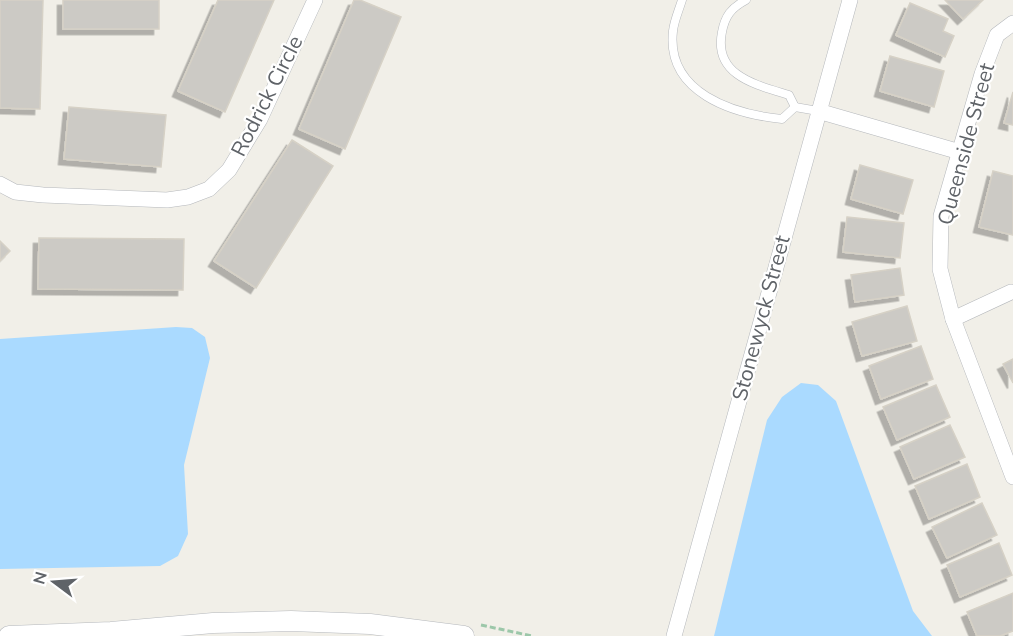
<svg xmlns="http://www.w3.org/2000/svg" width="1013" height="636" viewBox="0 0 1013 636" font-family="Mulish,sans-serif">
	<defs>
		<filter id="shadow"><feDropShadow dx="-5.5" dy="5.5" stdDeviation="0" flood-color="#0004"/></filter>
	</defs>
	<rect width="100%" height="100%" fill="#f1efe8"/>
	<g fill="#aadaff">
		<polygon points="176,327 192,328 205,337 210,358 184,465 188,534 178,556 160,566 0,569 0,339"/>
		<polygon points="801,383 818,385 836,401 913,611 932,636 714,636 767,420 782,397"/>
	</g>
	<g fill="#cccac5" stroke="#d6d1c6" stroke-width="1.5" filter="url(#shadow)">
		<polygon points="0,0 43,0 40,109 0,108"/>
		<rect x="63" y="0" width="96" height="29"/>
		<polygon points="218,0 274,0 225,112 178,91"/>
		<polygon points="354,0 360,0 401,17 345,149 299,129"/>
		<polygon points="945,0 983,0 963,19"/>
		<polygon points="910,3 948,19 943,31 954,36 945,57 896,35"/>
		<polygon points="890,56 944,71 934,107 880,91"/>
		<polygon points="1013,92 1013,125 1004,123"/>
		<polygon points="69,107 166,115 161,167 64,159"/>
		<polygon points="292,140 333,166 256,288 214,261"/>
		<polygon points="860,165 913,180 903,214 851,199"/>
		<polygon points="993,171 1013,176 1013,235 979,227"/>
		<polygon points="847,217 904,223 900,258 843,252"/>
		<polygon points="39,238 184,239 183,290 38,289"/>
		<polygon points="0,241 10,251 0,261"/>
		<polygon points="900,268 904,295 855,302 851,275"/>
		<polygon points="907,306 917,341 862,356 852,322"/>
		<polygon points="921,346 933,379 881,399 869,366"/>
		<polygon points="1013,359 1013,383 1003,364"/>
		<polygon points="936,385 950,417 897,440 883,407"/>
		<polygon points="950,425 965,457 914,479 900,447"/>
		<polygon points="967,464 980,497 929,519 915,486"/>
		<polygon points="982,503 997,535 947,558 932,527"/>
		<polygon points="999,543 1012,575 960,597 947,565"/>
		<polygon points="1013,593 1013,631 1000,636 977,636 967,612"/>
	</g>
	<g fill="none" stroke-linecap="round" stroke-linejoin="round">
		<g stroke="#b5b8bc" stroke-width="9">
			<g id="service">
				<path d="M682,0c-3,10 -8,21 -9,31 -7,62 60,83 109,88l13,-12"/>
				<path d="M746,0c-15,8 -21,16 -24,32 -9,44 35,53 67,63l6,12"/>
				<polyline points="795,107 818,111"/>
			</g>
		</g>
		<g stroke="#b5b8bc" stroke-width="16">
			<g id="minor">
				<polyline points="1013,23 997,35 982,74 941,216 940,269 953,319 1013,477"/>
				<polyline points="818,111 960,152"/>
				<polyline points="0,184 15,192 43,195 167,200 188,197 209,189 229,170 260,119 315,0"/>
				<polyline points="953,319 1011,292"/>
				<polyline points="674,636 850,0"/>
			</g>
		</g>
		<g stroke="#b5b8bc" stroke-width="21">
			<polyline id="tertiary" points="9,636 111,632 213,623 291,621 370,624 464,636"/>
		</g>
		<polyline stroke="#9cc7a9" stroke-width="3" stroke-dasharray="6 3" stroke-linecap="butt" points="481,625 532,636"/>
		<use href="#service" stroke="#fff" stroke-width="8"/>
		<use href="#minor" stroke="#fff" stroke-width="15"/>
		<use href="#tertiary" stroke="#fff" stroke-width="20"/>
	</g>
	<g text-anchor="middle" stroke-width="4.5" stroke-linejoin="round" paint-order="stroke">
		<g font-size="21" fill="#5f6368" stroke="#fff">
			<text transform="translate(267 96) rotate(-63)" y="7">Rodrick Circle</text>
			<text transform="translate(966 144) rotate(-75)" y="7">Queenside Street</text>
			<text transform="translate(761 318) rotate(-75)" y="7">Stonewyck Street</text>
		</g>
	</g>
	<g transform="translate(54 582) rotate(286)" stroke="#ffffff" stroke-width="4.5" paint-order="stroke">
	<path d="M0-4.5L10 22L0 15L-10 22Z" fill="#5f6368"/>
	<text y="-9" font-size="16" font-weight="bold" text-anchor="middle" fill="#5f6368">N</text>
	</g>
</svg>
